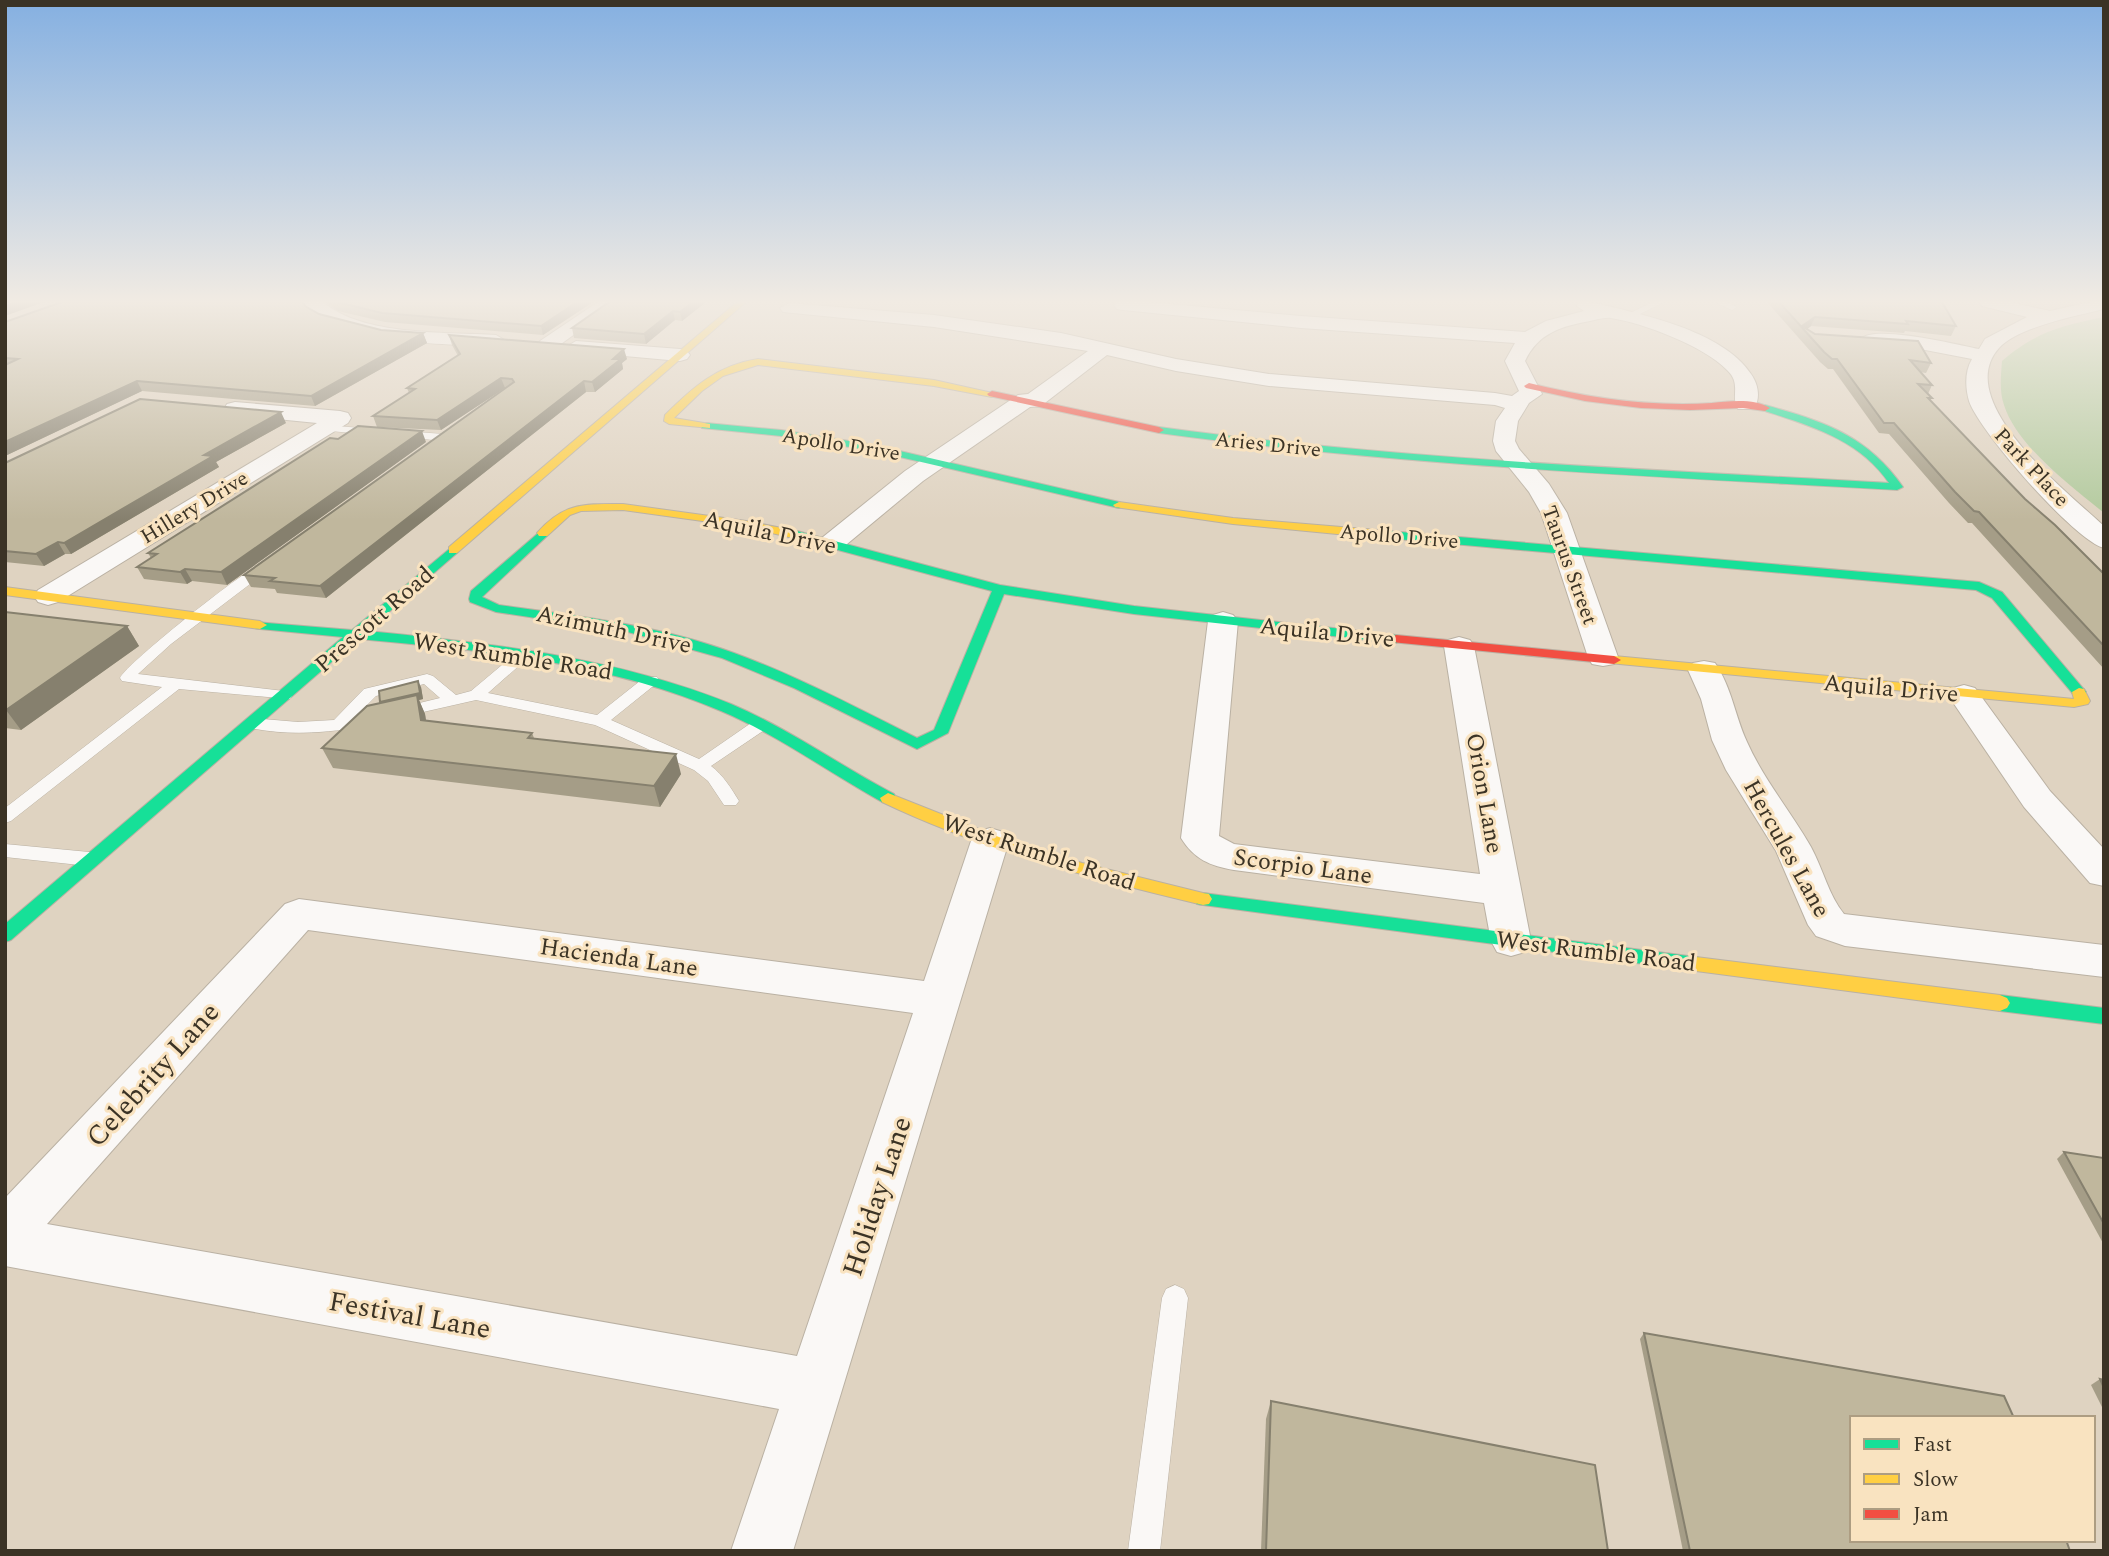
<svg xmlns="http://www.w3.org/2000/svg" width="2109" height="1556" viewBox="0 0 2109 1556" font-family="Spectral,serif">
	<rect width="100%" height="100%" fill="#dfd3c1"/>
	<path fill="#b3ca9e" d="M2104,317v196c-33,-27 -87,-67 -100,-108 -5,-14 -3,-30 -2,-44 34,-29 58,-35 102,-44z"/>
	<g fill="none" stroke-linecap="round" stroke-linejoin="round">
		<g stroke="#bab1a3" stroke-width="1">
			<g id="lane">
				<polygon points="1653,302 1664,302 1630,319 1622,317"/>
				<polygon points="1715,302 1727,302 1737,307 1732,310"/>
				<polygon points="324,425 373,429 379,432 373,435 320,430 318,428"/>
				<polygon points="401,431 444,434 450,437 431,450 425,447 433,440 397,436 395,434"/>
				<path d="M266,561l5,1v6l-100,76 -33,30 146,17 8,5 -2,3 -111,-10 -168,132 -6,2v-15l157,-121 -40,-6 -2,-3c7,-15 129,-112 146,-117z"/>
				<path d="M525,648l5,2 3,3 -3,3 -42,37 109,22 48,-38h12l2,3 -2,3 -46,37 88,39 55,-38h12l2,4 -2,4 -55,37c12,9 20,22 28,35l-3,4h-12l-16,-24 -14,-11 -99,-45 -119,-25 -75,17 -6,-2 -2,-3 2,-3 45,-11 -16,-14 -48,12 -21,21 21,-2 2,4 -2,4c-41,10 -87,14 -130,4l-2,-4 8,-5 46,4 36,-2 30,-31 63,-15 6,2 23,19 15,-4 49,-41z"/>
				<polygon points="5,844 89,852 96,854 98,859 96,864 89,866 5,857"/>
				<polygon points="1175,1285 1184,1289 1188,1298 1160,1551 1128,1551 1162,1298 1166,1289"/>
			</g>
		</g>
		<g stroke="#bab1a3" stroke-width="2">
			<g id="street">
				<path d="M303,302h20c39,34 123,30 173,33l10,6 -10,6c-51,-4 -160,-1 -193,-45z"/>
				<polygon points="598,302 619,302 554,349 540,349 537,345 540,341"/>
				<path d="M1116,302h31l154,14 224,16 21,-11 38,-10 -7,-5 3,-4h11c49,12 131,28 160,72 7,10 10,23 3,35h-16c-8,-13 4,-25 -11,-39 -23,-24 -84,-47 -116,-52 -7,-1 -15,2 -21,3 -28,5 -52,12 -65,40l17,33 -13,9 -11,18 -3,20 4,8 30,35 18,29 51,144 -4,7 -11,2 -11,-2 -4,-7 -47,-144 -12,-21 -33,-41 -3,-10 3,-20 9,-13 -10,-3 -226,-19 -93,-15 -69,-16 -66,51 -11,1 -107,74 -82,68 -9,2 -9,-2 -4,-6 4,-6 82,-66 113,-76 10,-1 60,-43 -154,-24 -151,-15 -3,-4 9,-5 145,12 127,18 115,26 93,15 226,19 17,3 7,-5 -14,-30 10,-18 -214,-15 -178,-18 -6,-1 -3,-4z"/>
				<path d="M1979,302h31l40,9 40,-9h14v7c-28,7 -86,18 -105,39 -48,53 69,145 105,178v22c-29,-7 -125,-117 -135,-147 -4,-14 -4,-30 3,-42l-52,-10 -49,-4 -10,-6c12,-15 98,6 118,10l6,-10 42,-22 -45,-11z"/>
				<polygon points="576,341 680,349 687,351 690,355 687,359 680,361 569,351 566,347"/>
				<polygon points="235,402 340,411 348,413 351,418 348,423 58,602 48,605 38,602 34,596 38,590 317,423 227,414 224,409 227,404"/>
				<path d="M1223,612l10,3 5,6 -19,215 15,8 246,30 -36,-228 4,-6 11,-3 11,3 4,6 57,295 -6,11 -14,4 -14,-4 -6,-11 -7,-38 -250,-33c-24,-4 -40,-11 -53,-32l27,-217 5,-6z"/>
				<path d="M1704,661l11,2c17,25 20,53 32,79 17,38 44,70 64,105 12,22 18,49 33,67l260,31v32l-259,-31 -29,-10 -8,-11 -32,-74 -50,-81 -14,-30 -11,-41 -13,-29 5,-7z"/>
				<polygon points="1964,685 1975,688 2050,791 2104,849 2104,886 2090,883 2024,807 1948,695 1953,688"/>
				<path d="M990,828l13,4 6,9 -216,710h-62l48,-142 -774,-143v-68l280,-294 14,-5 625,82 47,-140 6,-9zM308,930l605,83 -116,343 -750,-132z"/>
			</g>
		</g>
		<g stroke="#bab1a3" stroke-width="2">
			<g id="fast">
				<path d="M1765,405c58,16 102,30 138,82l-6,3c-246,-14 -494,-24 -738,-57l-5,-3 5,-3c242,33 486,42 730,56 -30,-44 -79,-57 -127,-73v-4z"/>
				<polygon points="706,423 781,430 874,445 1119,502 1125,505 1119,508 874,451 781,436 702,428 701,426"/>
				<path d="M543,529l4,1v6l-65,61 17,8c79,11 159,20 235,48 63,23 123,55 183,85l17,-8 58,-139 -203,-54v-6h8l203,54 134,21 262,29 7,4 -7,4 -262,-29 -130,-20 -56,139 -31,16 -123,-61 -72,-30 -94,-26 -132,-20 -26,-10 -1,-3 2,-8z"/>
				<polygon points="1389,531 1979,582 2002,592 2086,692 2084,695 2074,695 1992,598 1976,590 1385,538 1383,535"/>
				<path d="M453,546l6,4 -2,3 -90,78c123,12 248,26 364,73 57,24 108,61 163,90l2,4 -8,5 -6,-1c-54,-30 -104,-67 -161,-91 -115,-49 -240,-61 -363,-72l-347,301 -6,2v-18l338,-287 -83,-8 -5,-1v-6l97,8z"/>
				<polygon points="1203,893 1696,957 1703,959 1705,964 1703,969 1696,971 1203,905 1197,904 1194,899 1197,894"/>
				<polygon points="2000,995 2104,1008 2104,1024 2000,1011 1993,1008 1990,1003 1993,998"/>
			</g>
		</g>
		<g stroke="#bab1a3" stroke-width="2">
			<g id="slow">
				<polygon points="737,302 746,302 457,553 449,553 449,547"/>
				<path d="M758,359l176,21 63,14 -5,3 -58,-11 -176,-21 -35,11 -21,15 -28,27 36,6v4l-41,-4 -5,-3 1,-6c28,-28 53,-50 93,-56z"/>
				<polygon points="1119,502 1233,518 1389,531 1395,535 1389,539 1233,524 1115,507 1113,505"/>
				<path d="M623,504l123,17 51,10 2,3 -6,4 -47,-11 -123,-17 -42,1 -11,4 -23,21h-8l-2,-3c27,-31 48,-29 86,-29z"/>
				<polygon points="5,587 260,621 267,625 260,629 5,595"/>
				<polygon points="1614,656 2074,699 2072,692 2079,688 2084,689 2090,701 2088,704 2074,707 1609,663 1607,660"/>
				<path d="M888,793l121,48 73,22 121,30 6,1 3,5 -3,5 -6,1c-110,-26 -218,-54 -321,-103l-2,-4z"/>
				<polygon points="1696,957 2000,995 2007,998 2010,1003 2007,1008 2000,1011 1696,971 1689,969 1687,964 1689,959"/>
			</g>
		</g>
		<g stroke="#bab1a3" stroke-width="2">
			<g id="jam">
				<path d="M1529,383c60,15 121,24 183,20 17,-2 43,-5 58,5l-5,3 -22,-3 -53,2 -49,-2 -56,-7 -59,-13 -2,-2z"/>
				<polygon points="992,391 1159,427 1164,430 1159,433 989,396 987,394"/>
				<polygon points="1396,635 1614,656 1621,660 1614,664 1391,642 1389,639"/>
			</g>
		</g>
		<use href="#lane" fill="#faf8f6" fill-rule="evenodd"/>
		<use href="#street" fill="#faf8f6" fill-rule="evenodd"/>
		<use href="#fast" fill="#16e098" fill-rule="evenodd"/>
		<use href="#slow" fill="#ffcf43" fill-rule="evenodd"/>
		<use href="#jam" fill="#f24e42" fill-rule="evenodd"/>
	</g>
	<g fill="#a59d87">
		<polygon points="325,302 593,302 543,335 385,322 338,311"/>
		<polygon points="706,302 682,321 675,320 646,344 574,338 572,328"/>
		<polygon points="1767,302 1942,302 1956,326 1951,336 1905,331 1904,333 1811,326 1807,329 1815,334 1931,363 1926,373 1920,372 1932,385 1928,394 1932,398 1930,401 2025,499 2104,574 2104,669 1972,523 1968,523 1949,503 1889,434 1879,433 1833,369 1828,369 1820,362"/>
		<polygon points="305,306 319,314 381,330 423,333 427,343 315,406 142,391 5,456 5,322"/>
		<polygon points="449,335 627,359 622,363 623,369 595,392 586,392 326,598 277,593 275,589 251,587 244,575 506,388 505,388 441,430 377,427 373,416 409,393 407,388 458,356 452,345"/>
		<polygon points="286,423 216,462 219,467 71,554 65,554 44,566 5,562 5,463"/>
		<polygon points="426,442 227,585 192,581 187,584 144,579 137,567 151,558 148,553"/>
		<polygon points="5,612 127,626 139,646 21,730 5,728"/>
		<polygon points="421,687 423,699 419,700 425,714 426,721 532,733 534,738 681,774 660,807 333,768 322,748 381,703"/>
		<polygon points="2064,1152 2104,1158 2104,1245 2057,1159"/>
		<polygon points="1644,1333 2070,1551 1683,1551 1640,1339"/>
		<polygon points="2100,1379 2104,1380 2104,1411 2091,1385"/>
		<polygon points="1271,1401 1608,1551 1261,1551 1266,1419"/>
	</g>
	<g fill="#86806e">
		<polygon points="14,302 44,302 5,316 5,305"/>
		<polygon points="577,302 593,302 543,335 541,326"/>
		<polygon points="693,302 706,302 682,321 680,312"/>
		<polygon points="673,311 675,320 646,344 644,334"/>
		<polygon points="1815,317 1811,326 1805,331 1802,326"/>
		<polygon points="423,333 427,343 315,406 311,396"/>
		<polygon points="624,349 627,359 622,363 623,369 595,392 592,382 613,359"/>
		<polygon points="501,378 505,388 441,430 437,420"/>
		<polygon points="137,381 142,391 5,456 5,442"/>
		<polygon points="584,381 586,392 326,598 320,586"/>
		<polygon points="281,412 286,423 216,462 219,467 71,554 64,543 204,455"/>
		<polygon points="422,431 426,442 227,585 221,572"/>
		<polygon points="58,542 65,554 44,566 36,554"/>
		<polygon points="185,569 192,581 187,584 180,572"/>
		<polygon points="127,626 139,646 21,730 6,710"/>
		<polygon points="418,681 421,687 423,699 419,700 425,714 429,740 380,702"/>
		<polygon points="676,754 681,774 660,807 654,786"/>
	</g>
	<g fill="#c0b79d" stroke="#86806e" stroke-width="2">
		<polygon points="62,302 303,302 305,306 319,314 381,330 423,333 311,396 137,381 5,442 5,365 18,359 5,358 5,322"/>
		<polygon points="337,302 577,302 541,326 382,313"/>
		<polygon points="609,302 693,302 680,312 673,311 644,334 572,328"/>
		<polygon points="1779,302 1942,302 1956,326 1906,321 1908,324 1815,317 1802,326 1815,334 1918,341 1931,363 1910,360 1932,385 1918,384 1932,398 1928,398 2025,499 2055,525 2104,574 2104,646 1979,512 1974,511 1955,492 1894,423 1884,423 1837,359 1832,359 1824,352"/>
		<polygon points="449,335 624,349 613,359 621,359 592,382 584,381 320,586 270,581 275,578 244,575 514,382 512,379 501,378 437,420 373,416 415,389 407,388 460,354"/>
		<polygon points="140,399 281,412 204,455 213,456 64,543 58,542 36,554 5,551 5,463"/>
		<polygon points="358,426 422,431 221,572 185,569 180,572 137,567 157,554 148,553 330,438 338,439"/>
		<polygon points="5,612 127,626 6,710"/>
		<polygon points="418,681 420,693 380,702 379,691"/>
		<polygon points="417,695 421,720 532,733 528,738 676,754 654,786 322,748 367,706"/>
		<polygon points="2064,1152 2104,1158 2104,1224"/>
		<polygon points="1644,1333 2004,1396 2014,1418 1852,1418 1852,1540 2066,1540 2070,1551 1690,1551"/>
		<polygon points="2100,1379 2104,1380 2104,1388"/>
		<polygon points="1271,1401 1595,1465 1608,1551 1266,1551"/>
	</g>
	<linearGradient id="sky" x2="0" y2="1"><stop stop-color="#85b0e1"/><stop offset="0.58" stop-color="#f1ebe3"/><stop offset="1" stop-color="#f1ebe3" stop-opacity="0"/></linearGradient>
	<rect width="2109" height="520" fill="url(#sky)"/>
	<g text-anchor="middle" stroke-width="6" stroke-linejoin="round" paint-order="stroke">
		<g font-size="21" fill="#3b3325" stroke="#f9e3c0">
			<text transform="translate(841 444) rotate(9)" y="7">Apollo Drive</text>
			<text transform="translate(1268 444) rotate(6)" y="7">Aries Drive</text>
			<text transform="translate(2032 467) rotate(47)" y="7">Park Place</text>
			<text transform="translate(194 507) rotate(-31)" y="7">Hillery Drive</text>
			<text transform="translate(1399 536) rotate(5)" y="7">Apollo Drive</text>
			<text transform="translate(1570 565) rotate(70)" y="7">Taurus Street</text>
		</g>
		<g font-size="24" fill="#3b3325" stroke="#f9e3c0">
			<text transform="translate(770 532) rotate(12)" y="8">Aquila Drive</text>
			<text transform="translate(374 619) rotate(-41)" y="8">Prescott Road</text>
			<text transform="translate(614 629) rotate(12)" y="8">Azimuth Drive</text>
			<text transform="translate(1327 632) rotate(6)" y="8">Aquila Drive</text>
			<text transform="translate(513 656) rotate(9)" y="8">West Rumble Road</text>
			<text transform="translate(1891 688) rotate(5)" y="8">Aquila Drive</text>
			<text transform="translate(1485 793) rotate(80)" y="8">Orion Lane</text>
			<text transform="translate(1787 848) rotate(61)" y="8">Hercules Lane</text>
			<text transform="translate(1039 852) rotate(18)" y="8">West Rumble Road</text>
			<text transform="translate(1303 866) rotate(8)" y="8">Scorpio Lane</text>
			<text transform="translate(1596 951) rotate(7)" y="8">West Rumble Road</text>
			<text transform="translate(619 957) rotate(8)" y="8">Hacienda Lane</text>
		</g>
		<g font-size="28" fill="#3b3325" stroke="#f9e3c0">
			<text transform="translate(152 1074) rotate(-48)" y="10">Celebrity Lane</text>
			<text transform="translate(876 1196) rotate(-72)" y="10">Holiday Lane</text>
			<text transform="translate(410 1314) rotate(10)" y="10">Festival Lane</text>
		</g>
	</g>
	<rect width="2109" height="1556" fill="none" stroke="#3b3325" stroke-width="14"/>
	<rect x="1850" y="1416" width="245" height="126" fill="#f9e3c0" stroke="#ad9d82" stroke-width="2"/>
	<rect x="1864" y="1439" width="35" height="10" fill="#16e098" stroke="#ad9d82" stroke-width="2"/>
	<text x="1913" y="1451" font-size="21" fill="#3b3325">Fast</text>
	<rect x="1864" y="1474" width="35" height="10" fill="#ffcf43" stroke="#ad9d82" stroke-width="2"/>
	<text x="1913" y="1486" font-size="21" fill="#3b3325">Slow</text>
	<rect x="1864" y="1509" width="35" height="10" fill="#f24e42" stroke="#ad9d82" stroke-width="2"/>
	<text x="1913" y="1521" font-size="21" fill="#3b3325">Jam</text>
</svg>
